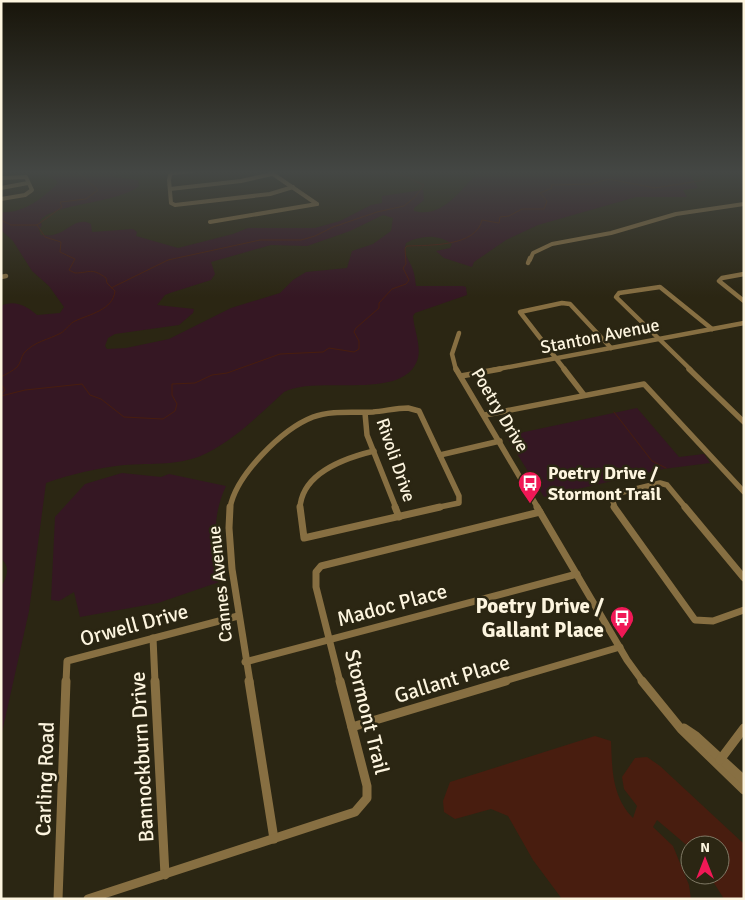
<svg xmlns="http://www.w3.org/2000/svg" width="745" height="900" viewBox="0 0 745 900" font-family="Signika,sans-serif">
	<rect width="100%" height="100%" fill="#2b2613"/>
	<g fill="#351723" fill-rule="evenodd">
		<path d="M42,171h75l-3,6 24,3 1,6c-22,18 -87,17 -99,35l2,4 -3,5 2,5c4,0 9,1 12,0 14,-2 23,-19 38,-11l1,8 41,-3 4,3 -1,4 42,12 55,-14 15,-6h67l25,-7 31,-16 11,-2v-7l41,-6 1,10 -10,8v3c30,8 47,-23 66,-40h202l9,5 7,12 -15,2 4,7h-51l-98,28 -32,15 -32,22 -2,5 -28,-9 -8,-7 14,-3 2,-4c-13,-10 -32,-9 -46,-1 -4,12 4,17 7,27 2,5 2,11 3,16h47l3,1 1,8 -52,18 -2,3c1,13 8,29 5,42 -13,45 -101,16 -134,34 -24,22 -48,46 -77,61 -25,13 -56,10 -83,12 -26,3 -53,9 -78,18l-17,128 -28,126v-150c6,-11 10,-19 0,-29v-252c13,-7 26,0 36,9l23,-2 4,-6 -15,-21 -17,-15 -19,-30 -12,-11v-18c22,2 42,-14 57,-29l-2,-3 -8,-4zM383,215l10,3 -2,13 -18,13 -21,7 -5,17 -41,4 -13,8 -13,13 -49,15 -62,31 -43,9 -19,1 -2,-3 3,-8 7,-4 64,-9 14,-12 1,-4 -37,-4 8,-10 5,-2 41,-13 4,-6 -4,-12 60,-17 36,1 43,-15z"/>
		<polygon points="637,408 679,457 704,454 710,463 663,469 544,497 506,436"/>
		<path d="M122,473l39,4 8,-3 57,12c-15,32 -12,62 -1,94l-67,23 -78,14 -6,-25 -15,9 -8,-1 4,-83 30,-33z"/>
	</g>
	<path fill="#481d0f" d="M595,736l16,5c1,28 1,56 22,77l4,-12 -13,-17 -2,-12 13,-19 12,-1 13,9 84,78v55h-20l-15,-24h11v-30h-30v3l-33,-28 -4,7 20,19 16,39 2,14h-129l-29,-39 -25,-44 -17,-7 -36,10 -11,-7 -1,-11 7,-19z"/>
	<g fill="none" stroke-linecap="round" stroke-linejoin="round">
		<g stroke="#481d0f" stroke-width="1">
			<polyline points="1,220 11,225 37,225 62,207 60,202 86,199 98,190 76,171"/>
			<polyline points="111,288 168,260 260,240 301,240 315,236 333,227 377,212 404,206 415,197 424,185 404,176 366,171"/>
			<path d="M1,377c5,-3 12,-6 16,-10 4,-4 4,-10 7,-14 11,-12 24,-13 37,-20 5,-3 9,-10 14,-12 15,-7 38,-11 40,-30l-8,-8 -1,-5c-15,-11 -16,-5 -31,-5l-6,-3 6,-11 -15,-7 1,-10 -16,-5 -8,-12"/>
			<polyline points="1,384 5,390 1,395"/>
			<path d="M1,396l24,-6 57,-6 8,11 11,4 23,18 39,2 12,-8 2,-7 -5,-9v-11l23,-1 17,-8 15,-2 53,-19 43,-2 6,-4 25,4 5,-3v-8l-5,-9 2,-4 23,-20v-5l13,-14 14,-5 3,-4 -6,-12 3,-4 -1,-16 2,-2c22,-1 69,1 75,-26l17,3 1,-6 9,-1 13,-7h22l3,-8 -7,-8 12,-5 -1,-3 41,-1 16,-5 47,9 50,-8 -15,-9"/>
			<polyline points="614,412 652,461 666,468"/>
		</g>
		<g stroke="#876f42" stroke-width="4">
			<polyline points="171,171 169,180 171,203 175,205 270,194 293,187"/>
			<polyline points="270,172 317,204"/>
			<polyline points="171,173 194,171"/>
			<polyline points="1,178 26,177 32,190 25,195 1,199"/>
			<polyline points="1,188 28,183"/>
			<polyline points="170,189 241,181 272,174"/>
			<polyline points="210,222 317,204"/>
			<polyline points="530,260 533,253 552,244 611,233 676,214 744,204"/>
		</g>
		<g stroke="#876f42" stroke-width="4.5">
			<polyline points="528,263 530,258"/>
			<polyline points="744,274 722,278 719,281 744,301"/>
			<polyline points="1,277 6,276"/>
			<polyline points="456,370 452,354 459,333"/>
			<polyline points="493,370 744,323"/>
			<polyline points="565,370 520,312 562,303 570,304 611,348"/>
			<polyline points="691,370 616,297 619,293 660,287 712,329"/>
		</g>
		<g stroke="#876f42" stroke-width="5.5">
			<polyline points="456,369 538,508"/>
			<polyline points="564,369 584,395"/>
			<polyline points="689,369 744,422"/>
			<polyline points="461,376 500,369"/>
			<polyline points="365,413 367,435 396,508"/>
			<polyline points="485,415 644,384 744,492"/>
			<polyline points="440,455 500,441"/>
			<path d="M230,508c6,-33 52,-79 83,-91 18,-7 41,-4 60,-5 12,-1 23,-4 35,-4l11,3 40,85v7l-24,5"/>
			<path d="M300,508c2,-35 45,-50 74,-57"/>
			<polyline points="615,508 611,495 660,483 667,485 686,508"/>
		</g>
		<g stroke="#876f42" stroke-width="7">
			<polyline points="230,507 229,528 232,569 250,682"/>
			<polyline points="300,507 304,538 440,507"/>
			<polyline points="395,507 399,517"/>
			<polyline points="537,507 627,660 643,682"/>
			<polyline points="614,507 695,620 713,621 744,610"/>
			<polyline points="685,507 744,578"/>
			<polyline points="153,638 155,682"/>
			<polyline points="245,662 577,574"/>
			<polyline points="66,682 67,661 238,616"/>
			<polyline points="340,682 316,587 316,572 321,566 540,512"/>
			<polyline points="501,682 620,647"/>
		</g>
		<g stroke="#876f42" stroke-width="9">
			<polyline points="155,681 165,875"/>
			<polyline points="249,681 274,839"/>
			<polyline points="642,681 681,729 744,790"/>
			<polyline points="352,727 506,681"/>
			<polyline points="684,728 696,736 744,780"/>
			<polyline points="720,760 744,728"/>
			<polyline points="58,899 66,681"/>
			<polyline points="88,899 355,812 367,798 367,786 340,681"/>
		</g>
	</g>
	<linearGradient id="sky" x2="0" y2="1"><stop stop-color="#18150a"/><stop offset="0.58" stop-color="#444744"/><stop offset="1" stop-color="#444744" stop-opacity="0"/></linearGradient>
	<rect width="745" height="297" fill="url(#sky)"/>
	<defs>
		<g id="bus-pin" transform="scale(1.25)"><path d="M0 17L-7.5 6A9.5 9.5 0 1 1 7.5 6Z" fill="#f01856" stroke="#2b2613"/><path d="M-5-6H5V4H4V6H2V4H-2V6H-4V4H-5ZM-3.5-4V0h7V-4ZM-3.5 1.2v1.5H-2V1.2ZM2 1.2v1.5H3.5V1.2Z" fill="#fff"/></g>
	</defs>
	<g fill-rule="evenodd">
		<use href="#bus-pin" x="530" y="483"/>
		<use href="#bus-pin" x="622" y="618"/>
	</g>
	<g text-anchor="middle" stroke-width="5" stroke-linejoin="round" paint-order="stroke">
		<g font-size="18" fill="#fdf5df" stroke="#2b2613">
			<text transform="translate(600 336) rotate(-11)" y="6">Stanton Avenue</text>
			<text transform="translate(500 410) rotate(59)" y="6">Poetry Drive</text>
			<text transform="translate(396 460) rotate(71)" y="6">Rivoli Drive</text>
			<text transform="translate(220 584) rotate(-96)" y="6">Cannes Avenue</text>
		</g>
		<g font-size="18" font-weight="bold" fill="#fdf5df" stroke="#2b2613" text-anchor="start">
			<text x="548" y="479">Poetry Drive /<tspan x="548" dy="21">Stormont Trail</tspan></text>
		</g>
		<g font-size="21" fill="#fdf5df" stroke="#2b2613">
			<text transform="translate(392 605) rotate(-15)" y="7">Madoc Place</text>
			<text transform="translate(134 625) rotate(-15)" y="7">Orwell Drive</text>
			<text transform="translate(452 679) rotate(-17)" y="7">Gallant Place</text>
			<text transform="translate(367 712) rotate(76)" y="7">Stormont Trail</text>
			<text transform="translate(142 757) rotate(-93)" y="7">Bannockburn Drive</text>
			<text transform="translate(45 779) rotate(-88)" y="7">Carling Road</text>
		</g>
		<g font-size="21" font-weight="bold" fill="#fdf5df" stroke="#2b2613" text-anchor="end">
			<text x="604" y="613">Poetry Drive /<tspan x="604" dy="24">Gallant Place</tspan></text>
		</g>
	</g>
	<rect width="745" height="900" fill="none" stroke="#fdf5df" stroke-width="5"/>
	<g transform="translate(705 860)"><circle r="24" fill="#2b2613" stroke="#7f7965"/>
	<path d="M0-4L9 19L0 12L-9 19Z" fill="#f01856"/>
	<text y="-8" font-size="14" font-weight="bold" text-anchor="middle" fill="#fdf5df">N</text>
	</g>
</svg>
